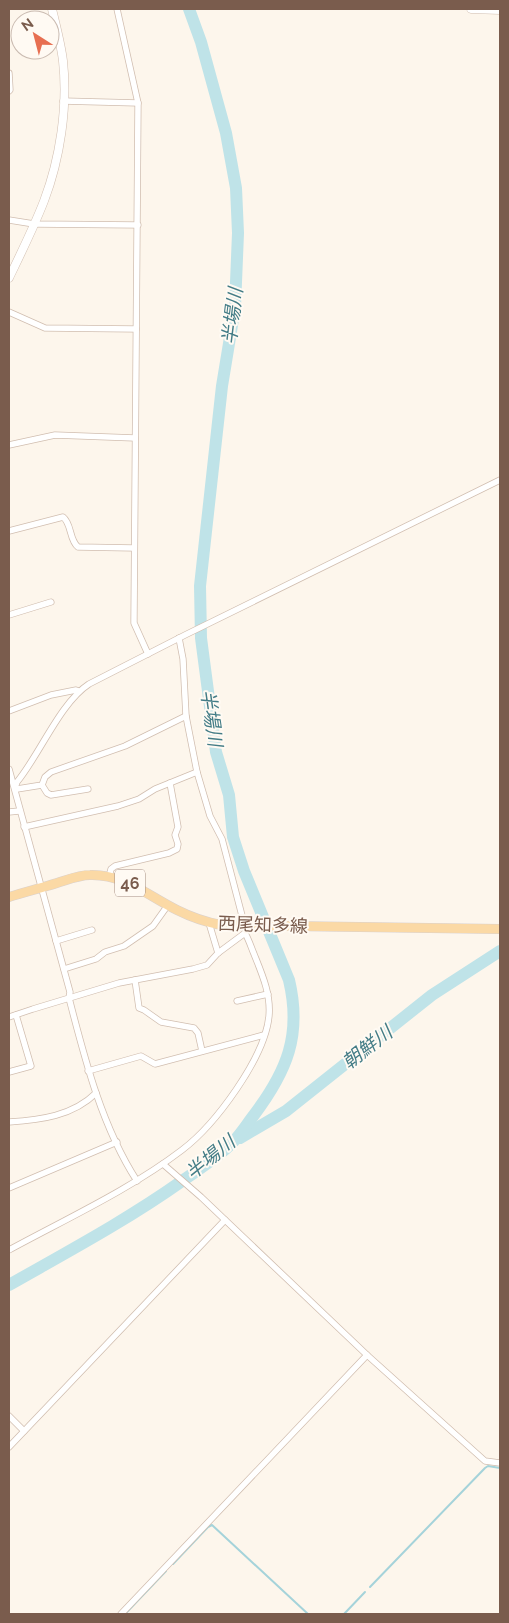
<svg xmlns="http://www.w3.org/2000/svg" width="509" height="1623" viewBox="0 0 509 1623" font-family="Raleway,'Noto Sans JP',sans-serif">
	<rect width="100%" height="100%" fill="#fdf6ec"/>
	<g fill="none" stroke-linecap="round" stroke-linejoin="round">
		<g stroke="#a5d3da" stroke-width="2">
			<polyline points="173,1564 208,1527 212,1525 308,1614"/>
			<polyline points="370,1587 485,1468 488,1466 500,1468"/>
			<polyline points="125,1614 166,1571"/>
			<polyline points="344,1614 365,1592"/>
		</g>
		<g stroke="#bfe3e8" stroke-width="12">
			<polyline points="240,1138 286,1111 432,995 500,951"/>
			<path d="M9,1285c58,-33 118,-65 173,-104 17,-12 37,-24 51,-39 8,-8 14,-18 21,-27 33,-44 48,-80 35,-135l-45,-109 -11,-34 -4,-42 -13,-43 -15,-114 -1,-52 22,-200 13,-79 3,-74 -2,-45 -10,-55 -25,-91 -12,-33"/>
		</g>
		<g stroke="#d1beb0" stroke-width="7">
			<g id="minor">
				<polyline points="117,9 138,103 134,619 134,623 148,654"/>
				<polyline points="9,73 10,90 9,91"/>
				<polyline points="63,101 138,103"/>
				<polyline points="9,220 34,224 138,225"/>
				<polyline points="9,312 45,328 136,329"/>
				<polyline points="9,445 55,435 135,438"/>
				<path d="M9,531l54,-14c9,7 6,23 15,30l56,1"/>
				<polyline points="9,615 51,602"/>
				<polyline points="9,711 51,695 76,690 79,691"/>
				<path d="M9,769l61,223 -1,6c16,62 33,129 68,183"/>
				<polyline points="42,785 47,793 51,795 88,789"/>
				<path d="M15,788l2,-6c23,-28 43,-79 72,-98l96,-49 315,-155"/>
				<polyline points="15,788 17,789 42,785 45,777 51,772 125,746 186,716"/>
				<polyline points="9,812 19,811"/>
				<polyline points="24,827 118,806 139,799 155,789 197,772"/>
				<polyline points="109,877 111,869 115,866 169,853 177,849 178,844 175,835 178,827 170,783"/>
				<polyline points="209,923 218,953"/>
				<polyline points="56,941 92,930"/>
				<polyline points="64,969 96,959 105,952 124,946 153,926 168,905"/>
				<polyline points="135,980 139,1008 144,1010 161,1022 194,1028 198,1033 202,1051"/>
				<polyline points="237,1001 268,994"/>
				<polyline points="9,1017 33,1009 119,983 193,969 207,965 218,953 245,933"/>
				<polyline points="88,1071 141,1056 155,1064 264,1035"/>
				<polyline points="9,1072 31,1066 16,1015"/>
				<path d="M9,1122c31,-2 64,-6 87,-29"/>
				<polyline points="163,1164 201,1197 367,1355 485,1461 500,1463"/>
				<polyline points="9,1188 117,1142"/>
				<path d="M9,1250c57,-31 122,-61 173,-100 33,-25 83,-92 87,-134 2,-22 -7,-42 -15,-62 -3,-7 -5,-14 -9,-21l1,-2 -24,-92 -12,-23 -13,-44 -11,-56 -3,-57 -4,-21"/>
				<polyline points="9,1416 24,1431"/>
				<polyline points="9,1447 225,1220"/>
				<polyline points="121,1614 367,1355"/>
			</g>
		</g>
		<g stroke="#d1beb0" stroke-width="9">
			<g id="tertiary">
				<polyline points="471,9 500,10"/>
				<path d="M9,278c12,-25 25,-51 35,-77 16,-42 24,-94 19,-140 -2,-17 -7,-35 -11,-52"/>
			</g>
		</g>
		<g stroke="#dad1cd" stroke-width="10">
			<path id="primary" d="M9,897c16,-5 32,-9 48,-14 10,-3 22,-8 33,-8 35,-1 58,21 87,35 14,7 28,12 44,15l279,4"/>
		</g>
		<use href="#minor" stroke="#fff" stroke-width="5.5"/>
		<use href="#tertiary" stroke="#fff" stroke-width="8"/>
		<use href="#primary" stroke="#fbd9a5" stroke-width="9"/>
	</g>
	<g text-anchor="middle" stroke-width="4" stroke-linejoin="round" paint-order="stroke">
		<rect fill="#fffaf3" stroke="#a28b7f" stroke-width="1" x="115" y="869.5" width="30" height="27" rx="4"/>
		<g font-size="16" font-weight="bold" fill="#7a5c4d">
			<text x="130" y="889">46</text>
		</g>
		<g font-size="18" fill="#7a5c4d" stroke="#fffaf3">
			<text transform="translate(263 925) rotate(2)" y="6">西尾知多線</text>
		</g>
		<g font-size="19" font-style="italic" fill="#437c86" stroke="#fffaf3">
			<text transform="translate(232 316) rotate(-83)" y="7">半場川</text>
			<text transform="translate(212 718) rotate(82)" y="7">半場川</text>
			<text transform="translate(367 1047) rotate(-38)" y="7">朝鮮川</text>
			<text transform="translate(210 1157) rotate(-39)" y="7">半場川</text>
		</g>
	</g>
	<rect width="509" height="1623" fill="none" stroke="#7a5c4d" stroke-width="20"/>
	<g transform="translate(35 35) rotate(324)"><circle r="24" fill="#fffaf3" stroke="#cabbb1"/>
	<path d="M0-4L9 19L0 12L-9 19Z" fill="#e76f51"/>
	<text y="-8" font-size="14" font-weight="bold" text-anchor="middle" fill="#7a5c4d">N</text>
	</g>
</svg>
